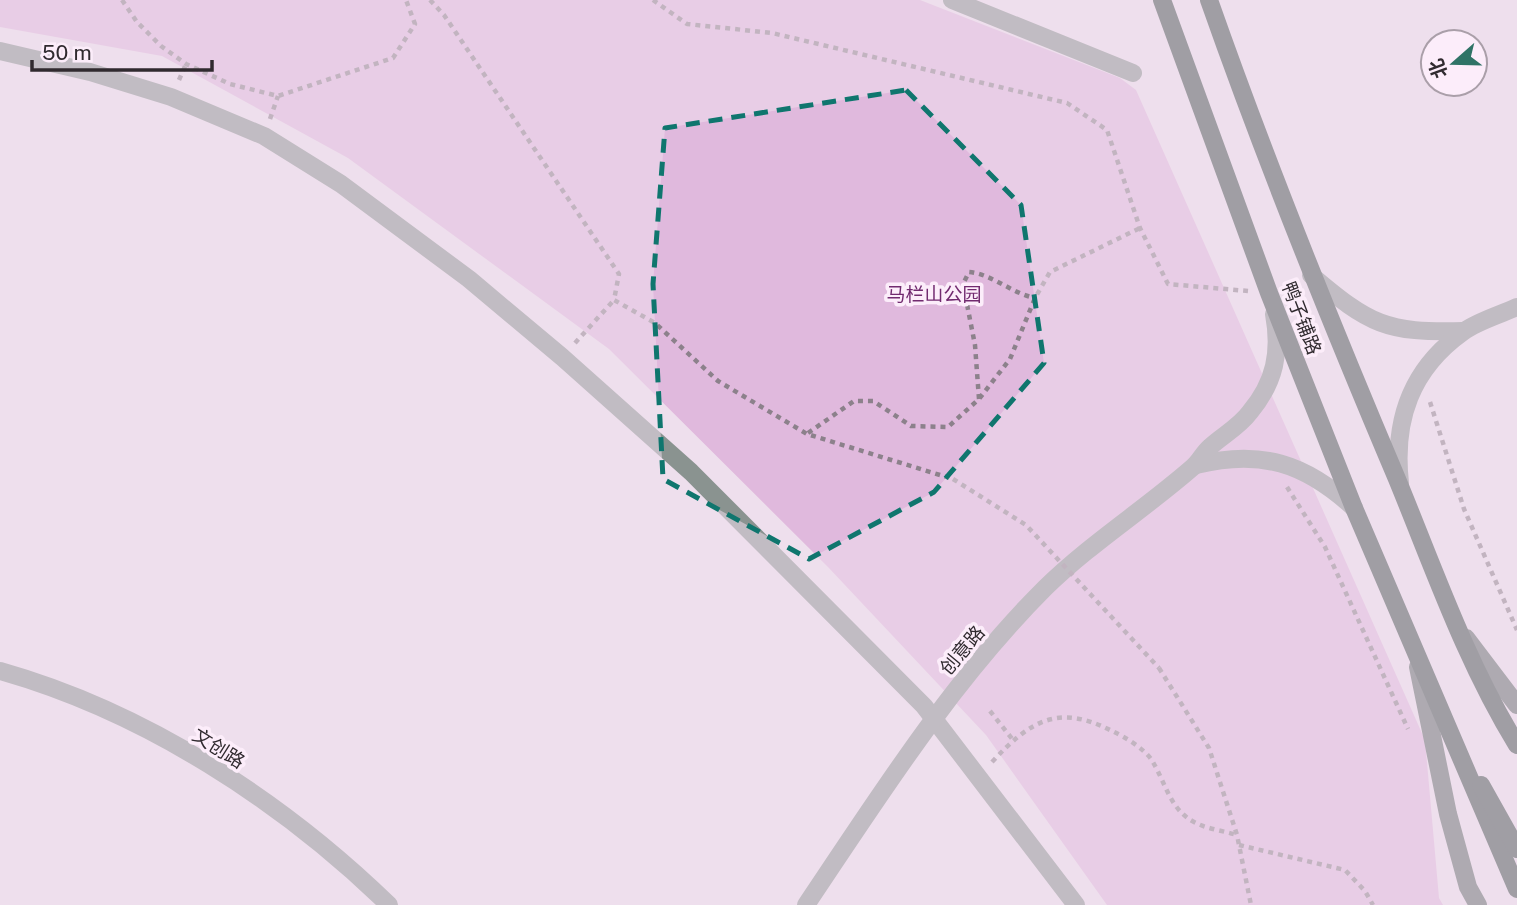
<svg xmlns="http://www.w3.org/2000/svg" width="1517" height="905" viewBox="0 0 1517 905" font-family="'Public Sans','Noto Sans SC',sans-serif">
	<rect width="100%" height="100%" fill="#eedfed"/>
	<polygon fill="#e0b9dd" points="0,0 920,0 1120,78 1136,90 1425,740 1439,898 1443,905 1107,905 986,735 828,567 609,349 348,158 162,56 0,27"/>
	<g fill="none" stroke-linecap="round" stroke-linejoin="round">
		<g stroke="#8c818b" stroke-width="4.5" stroke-dasharray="5 5" stroke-linecap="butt">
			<polyline points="122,0 137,22 161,46 186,64 230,84 278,96 393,58 415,24 406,0"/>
			<polyline points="430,0 444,15 619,274 614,300 655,323 718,381 807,434 953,479"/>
			<polyline points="653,0 687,24 772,33 1067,103 1107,130 1140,228 1168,284 1248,291"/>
			<polyline points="179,80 186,64"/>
			<polyline points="270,119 278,96"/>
			<polyline points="575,343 614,300"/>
			<path d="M979,399l-4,-54 -12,-61 6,-12c23,2 42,21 66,26"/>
			<polyline points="1430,402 1464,509 1517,630"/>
			<polyline points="808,433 854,401 873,401 911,426 948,427 979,399 1010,359 1035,298 1050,272 1140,228"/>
			<polyline points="1287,487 1325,547 1408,729"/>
			<polyline points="1159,668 1209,748 1237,835 1251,905"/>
			<polyline points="990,711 1013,740"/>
			<path d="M992,762c38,-41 66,-59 120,-31 13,6 31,17 39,28 15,23 18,51 45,64 12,6 28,8 41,12"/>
			<polyline points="1239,845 1345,870 1365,891 1373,905"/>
		</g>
		<g stroke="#8a9390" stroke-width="18">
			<polyline points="952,0 1133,73"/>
			<polyline points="0,51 90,72 171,97 264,136 341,184 469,279 562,357 691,472 924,706 1076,905"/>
			<path d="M1311,275c59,50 75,58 152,56"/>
			<path d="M1196,465c65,-16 109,-2 158,43"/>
			<path d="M1400,483c-7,-63 11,-114 63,-151 15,-11 37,-17 54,-25"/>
			<path d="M0,671c145,41 282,130 389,234"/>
			<path d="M806,905c74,-110 145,-223 239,-317 46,-45 100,-79 148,-121 7,-6 10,-14 17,-20 13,-12 29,-20 40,-35 25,-30 31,-60 24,-98"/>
		</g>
		<g stroke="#5f6c68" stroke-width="18">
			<polyline points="1466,638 1517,705"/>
			<polyline points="1418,667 1448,814 1468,887 1478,905"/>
		</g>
		<g stroke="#41504d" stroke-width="18">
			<polyline points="1162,0 1269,293 1354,508 1517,889"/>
			<path d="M1209,0c57,162 121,321 188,479 37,90 69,183 120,266"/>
			<polyline points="1481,785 1517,849"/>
		</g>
		<polyline stroke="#8c818b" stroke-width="4.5" stroke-dasharray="5 5" stroke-linecap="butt" points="953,479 1026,525 1159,668"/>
	</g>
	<path d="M0 0H1517V905H0ZM906,90l115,115 23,158 -110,129 -125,67 -146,-80 -10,-195 12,-156z" fill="#eedfed" fill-opacity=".55" fill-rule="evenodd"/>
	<path fill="none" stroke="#0f766e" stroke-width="5" stroke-dasharray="14 9" stroke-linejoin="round" d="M906,90l115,115 23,158 -110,129 -125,67 -146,-80 -10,-195 12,-156z"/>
	<g text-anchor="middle" stroke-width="7" stroke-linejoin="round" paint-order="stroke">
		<g font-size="19" fill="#712a6f" stroke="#fcedfa">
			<text x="934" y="301">马栏山公园</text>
		</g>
		<g font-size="19" fill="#302a2f" stroke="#fcedfa">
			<text transform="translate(1302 318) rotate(69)" y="7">鸭子铺路</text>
			<text transform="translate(962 650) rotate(-50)" y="7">创意路</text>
			<text transform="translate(219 748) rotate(32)" y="7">文创路</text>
		</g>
	</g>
	<g transform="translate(1454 63) rotate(250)"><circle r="33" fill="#fcedfa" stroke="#aa9fa9" stroke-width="2"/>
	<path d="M0-5L12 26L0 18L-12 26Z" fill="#2f7366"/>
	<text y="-10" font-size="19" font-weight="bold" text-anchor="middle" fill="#302a2f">北</text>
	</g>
	<path d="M32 60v10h180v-10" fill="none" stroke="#302a2f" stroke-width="3.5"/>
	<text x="42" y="60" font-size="21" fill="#302a2f" stroke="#fcedfa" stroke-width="5" paint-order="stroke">50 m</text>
</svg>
